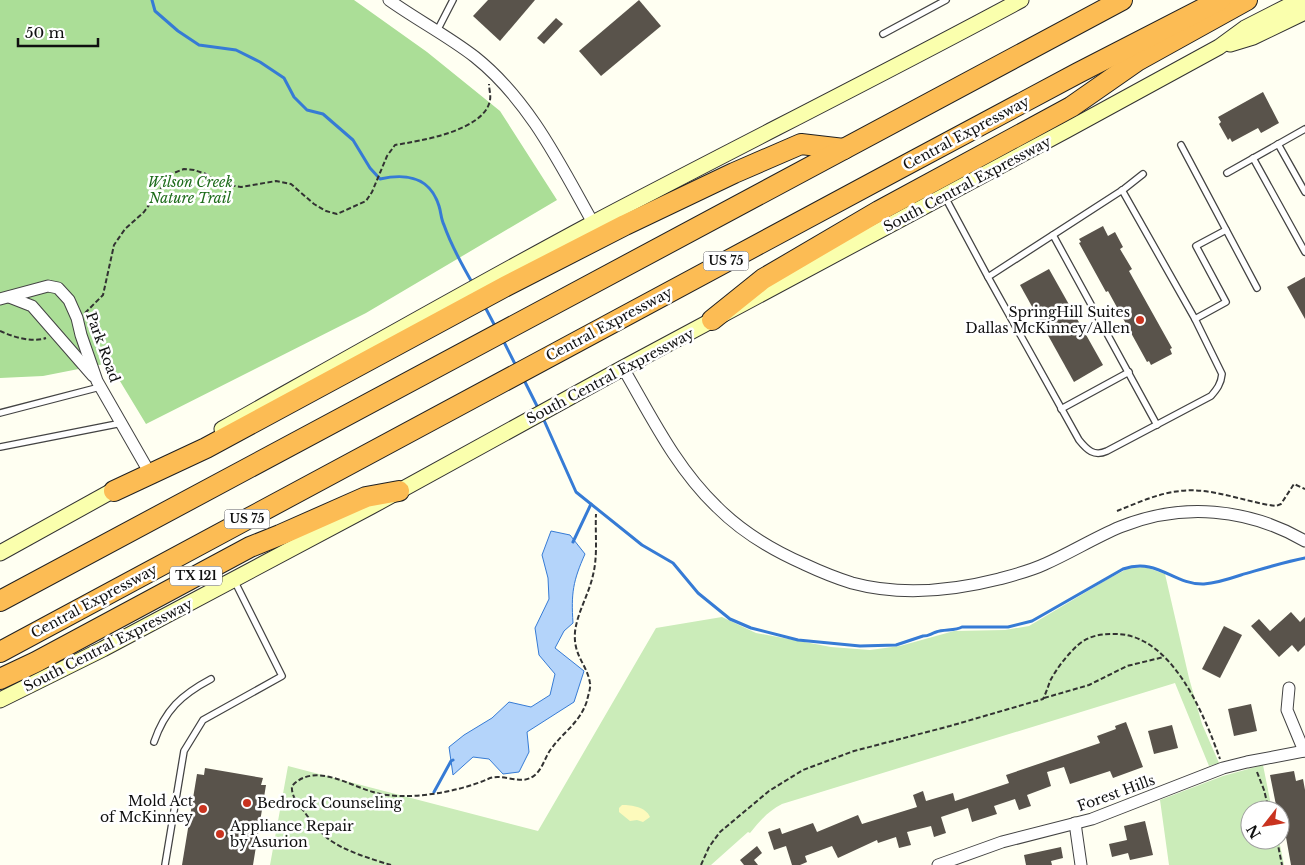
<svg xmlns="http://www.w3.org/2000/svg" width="1305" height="865" viewBox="0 0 1305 865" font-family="'Libre Baskerville',serif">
	<rect width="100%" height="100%" fill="#fffff2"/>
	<g fill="#cbecb9">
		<path d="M1145,567l20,7 24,104 13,46 17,39 -10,3 -34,-83 -393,121c-14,7 -22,17 -32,29l-2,-1 -37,33h-441l18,-99 250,65 118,-203 66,-11 34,16 75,14 39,3 30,-4 54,-15 51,-1 24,-4 79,-47 21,-11z"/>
		<polygon points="1263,765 1272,810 1250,810 1250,840 1279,840 1284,865 1169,865 1160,800 1223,776"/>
	</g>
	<polygon fill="#abde97" points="0,0 354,0 427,52 500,111 557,200 366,313 146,424 109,363 43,376 0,378"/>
	<path fill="#fdfabc" d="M622,805c10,0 24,2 28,12l-7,5 -6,-2 -7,1 -11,-9v-4z"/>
	<path fill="#b4d4fa" stroke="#367bd5" d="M551,531l19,4 15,19c-12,27 -14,39 -12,69l-9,8 -9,17 29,23 -10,31 -47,30 2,20 -10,20 -16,2 -14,-15 -16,-2 -20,18 -4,-28 15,-12 28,-17 17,-16 22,5 19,-12 5,-21 -16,-19 -4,-27 14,-29 -1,-21 -6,-23z"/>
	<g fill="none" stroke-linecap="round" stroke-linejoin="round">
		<g stroke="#367bd5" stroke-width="3">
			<path d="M152,0l3,11 23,20 21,14 37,5 24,12 24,16 10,19 13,13 16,4 30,26 17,28 10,11c27,-6 50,-2 59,27 2,6 2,13 5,19 7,20 18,40 29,59"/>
			<polyline points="484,305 496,328"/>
			<polyline points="503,340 516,366"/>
			<polyline points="523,378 539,410"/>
			<path d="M543,418l33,74 66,53 31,18 25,30 32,26 21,9 47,12 62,6 36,-1 27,-9c6,0 7,-2 13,-4 8,-3 19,-1 26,-5h46l24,-6 91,-52c35,-12 50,16 81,15 13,-1 25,-5 37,-9 21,-6 43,-13 64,-17"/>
			<polyline points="573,542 591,504"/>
			<polyline points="434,792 451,761 453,760"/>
		</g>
	</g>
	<g fill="#59534b">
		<polygon points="488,0 535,0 500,41 473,16"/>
		<polygon points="639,0 661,26 601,76 579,51"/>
		<polygon points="556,18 563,24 544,44 537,38"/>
		<polygon points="1263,92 1279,123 1261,133 1258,128 1232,142 1230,138 1228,140 1219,124 1221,122 1218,117"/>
		<polygon points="1103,226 1108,236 1115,232 1123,247 1120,249 1132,269 1129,271 1172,348 1170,349 1172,354 1151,365 1149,361 1147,362 1108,291 1106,292 1079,243 1081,242 1079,239"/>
		<polygon points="1049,269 1103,365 1074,382 1020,285"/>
		<polygon points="1305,277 1305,319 1287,287"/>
		<polygon points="1291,612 1300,622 1305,617 1305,645 1298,652 1292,645 1279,657 1251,626 1259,619 1270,631"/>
		<polygon points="1224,626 1242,635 1220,678 1202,669"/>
		<polygon points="1251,704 1257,731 1234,736 1228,709"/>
		<polygon points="1126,722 1143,767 1113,778 1110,771 1070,784 1064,767 1047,772 1051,786 1027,795 1031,806 1019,810 1015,799 994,806 997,814 972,822 968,808 941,817 946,833 934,837 931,826 907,832 911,845 899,848 896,837 878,843 877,840 838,858 832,846 805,856 807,862 800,865 792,865 786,846 774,850 768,832 780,828 782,834 813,823 817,832 858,815 862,824 917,807 913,795 923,791 926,801 953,793 955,801 1009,783 1006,775 1100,743 1097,736 1116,729 1115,726"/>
		<polygon points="1172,725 1178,748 1154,754 1148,731"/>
		<polygon points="205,768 263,778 261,785 266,785 253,865 182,865 197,774 204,775"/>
		<polygon points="1294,771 1296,781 1303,779 1305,790 1305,865 1291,865 1284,826 1280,827 1280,810 1277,810 1270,775"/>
		<polygon points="1145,821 1153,855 1130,860 1128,853 1112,857 1109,844 1127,840 1124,826"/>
		<polygon points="757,846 762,853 754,860 758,865 744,865 740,860"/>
		<polygon points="1061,847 1063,858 1051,861 1052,865 1026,865 1024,855"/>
	</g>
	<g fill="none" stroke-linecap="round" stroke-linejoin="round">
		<g stroke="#434343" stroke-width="8">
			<g id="lane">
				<polyline points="437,31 453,0"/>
				<polyline points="883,34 946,0"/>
				<polyline points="1278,144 1305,192"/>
				<polyline points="1181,145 1257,288"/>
				<polyline points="1253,158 1305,252"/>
				<polyline points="1227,173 1305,129"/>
				<path d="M1143,174l-19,15 -136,88 91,163c8,10 15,17 28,11l104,-55c6,-7 10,-12 11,-22l-27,-55 31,-17 -30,-56 30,-16"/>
				<polyline points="1122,190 1195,319"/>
				<polyline points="945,197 988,277"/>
				<polyline points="1053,235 1157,425"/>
				<polyline points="1061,409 1129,372"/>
				<polyline points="0,413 100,387"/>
				<polyline points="0,447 122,423"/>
				<path d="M154,742c11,-32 27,-47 57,-63"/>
				<polyline points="165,865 184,751 203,720 282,676 234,580"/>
			</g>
		</g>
		<g stroke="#434343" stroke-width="13">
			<g id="street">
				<path d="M389,0c28,20 59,36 86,57 54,43 85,107 118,166"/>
				<polyline points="9,297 32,306 93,376"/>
				<polyline points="0,299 48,286 58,288 69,300 77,318 81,335 97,381 148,470"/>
				<path d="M623,368c28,48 53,100 94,139 25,25 55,43 87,57 15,7 32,14 48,19 48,13 100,8 147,-4 15,-4 31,-8 46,-15 25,-11 49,-26 75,-37 62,-25 128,-19 185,14"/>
				<polyline points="1289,688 1287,710 1304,751"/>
				<polyline points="1075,823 1081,865"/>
				<polyline points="938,865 1002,842 1092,819 1223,768 1247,762 1305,751"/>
			</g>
		</g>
		<g stroke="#323232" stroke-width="17">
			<g id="secondary">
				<polyline points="1230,44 1253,37 1305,12"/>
				<path d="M222,429c123,-69 246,-139 371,-206 142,-75 287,-147 428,-223"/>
				<polyline points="0,553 121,486"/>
				<polyline points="0,700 103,649 372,506 623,368 1067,130 1219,47 1245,28 1300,0"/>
			</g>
		</g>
		<g stroke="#212121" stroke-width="22">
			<g id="highway">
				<polyline points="712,320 763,279 879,211 1071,107 1137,61 1247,0"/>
				<polyline points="114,491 206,448 506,286 625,225 734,173 801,144 844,149"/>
				<polyline points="0,601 1122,0"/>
				<polyline points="0,652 904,166 1078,73 1220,0"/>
				<polyline points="0,679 36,662 250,547 280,535 366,497 399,491"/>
			</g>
		</g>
		<g stroke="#323232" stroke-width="2" stroke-dasharray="5 2.5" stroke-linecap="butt">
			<path d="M85,313l18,-18 11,-50 11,-16 19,-17 27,-38 13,-5 10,1 12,4 12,9 23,4 35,-6 15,3 23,20 12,7 11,3 29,-13 6,-9 15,-36 8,-11c24,-4 90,-14 95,-45 1,-5 -1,-11 -1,-16"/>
			<path d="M0,331c14,6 31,12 46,7"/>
			<path d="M1117,511c20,-8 42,-18 63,-20 32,-4 64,11 96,15l5,-2 13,-20 11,5"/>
			<polyline points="1044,698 1089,685 1127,666 1164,657"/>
			<polyline points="1257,772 1264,790 1269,810"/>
			<polyline points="1277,840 1282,865"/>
			<path d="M391,865c-20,-6 -50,-15 -65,-28 -9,-8 -16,-17 -23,-27 -6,-7 -12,-15 -11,-24 22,-24 56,-1 81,6 32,10 85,0 115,-13 15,-7 33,8 47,-4 8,-7 10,-18 16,-26 13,-18 28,-25 36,-48 1,-6 4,-13 3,-18 -3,-19 -17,-27 -15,-51 2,-19 14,-38 18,-57 5,-20 2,-41 3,-61"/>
			<path d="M701,865l8,-18 11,-15 49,-41 34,-21 51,-19 96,-25 93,-27c3,-6 5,-12 7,-18 7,-13 17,-26 28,-36 10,-9 22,-11 35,-11 58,-2 91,80 107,125"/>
		</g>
		<use href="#lane" stroke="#fff" stroke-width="5.5"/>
		<use href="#street" stroke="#fff" stroke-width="11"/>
		<use href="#secondary" stroke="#faffad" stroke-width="15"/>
		<use href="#highway" stroke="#fcbc54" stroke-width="20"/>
	</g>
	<g fill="#c9331f" stroke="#fff" stroke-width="2">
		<circle cx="1140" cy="320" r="5"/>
		<circle cx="247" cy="803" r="5"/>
		<circle cx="203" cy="809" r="5"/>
		<circle cx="220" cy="834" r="5"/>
	</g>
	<g text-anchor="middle" stroke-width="5" stroke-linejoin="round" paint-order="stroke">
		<g fill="#fff" stroke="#585858" stroke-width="1">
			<rect x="703.5" y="251.5" width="45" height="19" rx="4"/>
			<rect x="224.5" y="509.5" width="45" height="19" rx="4"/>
			<rect x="170" y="566.5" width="52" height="19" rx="4"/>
		</g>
		<g font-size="12" font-weight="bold" fill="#101010">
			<text x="726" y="265">US 75</text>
			<text x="247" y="523">US 75</text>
			<text x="196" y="580">TX 121</text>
		</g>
		<g font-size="14" fill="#101010" stroke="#fff">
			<text transform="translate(966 133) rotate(-28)" y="5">Central Expressway</text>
			<text transform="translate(967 184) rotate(-28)" y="5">South Central Expressway</text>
			<text transform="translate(609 324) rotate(-28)" y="5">Central Expressway</text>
			<text transform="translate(103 347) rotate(70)" y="5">Park Road</text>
			<text transform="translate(610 376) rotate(-28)" y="5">South Central Expressway</text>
			<text transform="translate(94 601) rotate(-28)" y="5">Central Expressway</text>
			<text transform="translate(108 645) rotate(-27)" y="5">South Central Expressway</text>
			<text transform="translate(1116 793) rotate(-20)" y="5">Forest Hills</text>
		</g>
		<g font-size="14" font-style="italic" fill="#1e6c1b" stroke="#fff">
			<text x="190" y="187">Wilson Creek<tspan x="190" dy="16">Nature Trail</tspan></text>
		</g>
		<g font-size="14" fill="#101010" stroke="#fff" text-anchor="end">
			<text x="1130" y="317">SpringHill Suites<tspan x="1130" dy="16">Dallas McKinney/Allen</tspan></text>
			<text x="193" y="806">Mold Act<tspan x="193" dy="16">of McKinney</tspan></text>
			<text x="257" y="808" text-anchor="start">Bedrock Counseling</text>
			<text x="230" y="831" text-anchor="start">Appliance Repair<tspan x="230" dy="16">by Asurion</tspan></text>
		</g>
	</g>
	<g transform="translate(1265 825) rotate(239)"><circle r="24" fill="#ffffff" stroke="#9f9f9f"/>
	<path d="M0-4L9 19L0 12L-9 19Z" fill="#c9331f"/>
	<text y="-8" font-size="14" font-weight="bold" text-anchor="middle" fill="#101010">N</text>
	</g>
	<path d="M18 38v8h80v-8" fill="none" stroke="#101010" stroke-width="2.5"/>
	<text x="25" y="38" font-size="15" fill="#101010" stroke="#ffffff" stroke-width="4" paint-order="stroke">50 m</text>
</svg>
